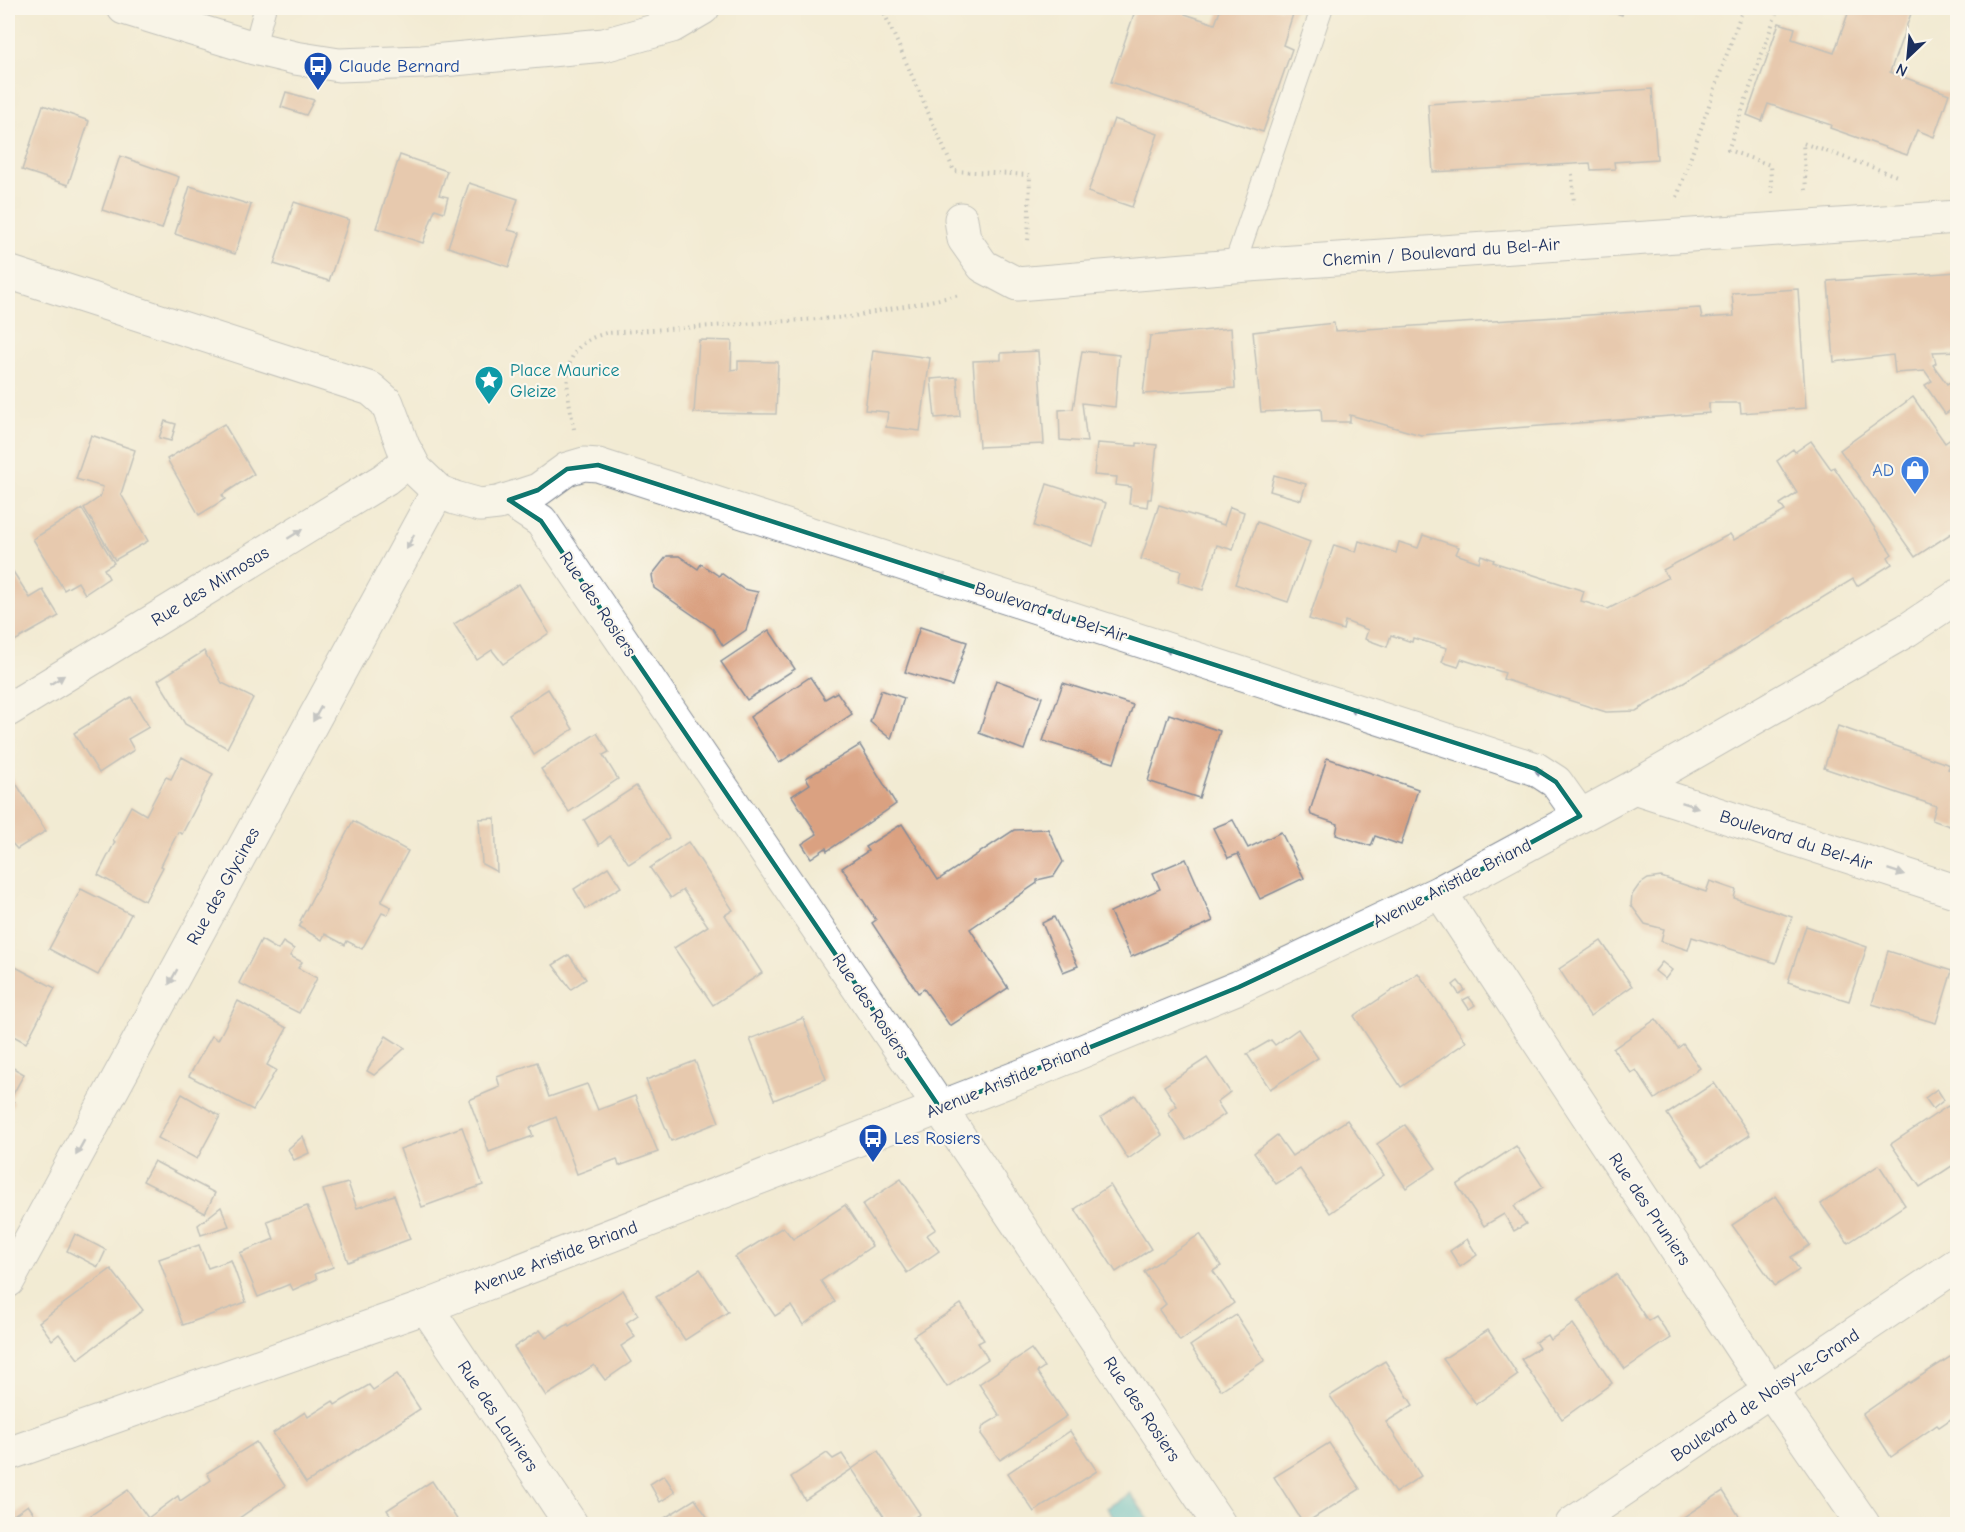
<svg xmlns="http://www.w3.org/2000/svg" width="1965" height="1532" viewBox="0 0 1965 1532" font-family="'Comic Neue',sans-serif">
	<rect width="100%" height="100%" fill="#fbf7ec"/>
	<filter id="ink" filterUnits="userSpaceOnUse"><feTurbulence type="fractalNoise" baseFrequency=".0167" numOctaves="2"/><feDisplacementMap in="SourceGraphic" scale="12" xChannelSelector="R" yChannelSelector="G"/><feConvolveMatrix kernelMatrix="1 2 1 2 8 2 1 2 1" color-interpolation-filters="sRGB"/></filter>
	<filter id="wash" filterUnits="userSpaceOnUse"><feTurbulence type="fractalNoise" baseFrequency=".008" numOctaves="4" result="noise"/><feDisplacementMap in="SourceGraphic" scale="24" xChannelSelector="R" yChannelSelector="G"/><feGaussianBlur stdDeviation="1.35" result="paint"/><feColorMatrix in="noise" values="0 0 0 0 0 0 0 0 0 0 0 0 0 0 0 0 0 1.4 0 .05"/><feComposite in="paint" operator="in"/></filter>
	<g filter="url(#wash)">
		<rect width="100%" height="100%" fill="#f2ebd3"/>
		<polygon fill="#4cbac6" stroke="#347492" stroke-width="1.5" points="1130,1493 1152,1524 1118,1524 1107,1508"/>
		<g id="blocks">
			<g fill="#daa181">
				<polygon points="1136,8 1187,8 1185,14 1215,24 1221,8 1295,8 1283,45 1292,49 1263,132 1111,82"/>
				<polygon points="1601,8 1624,8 1622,15"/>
				<polygon points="1850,8 1913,8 1890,72 1949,94 1934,137 1917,130 1907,155 1830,128 1831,125 1768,104 1762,121 1747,115 1779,23 1795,28 1792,39 1834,53"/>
				<polygon points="1652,89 1657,159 1614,162 1615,169 1591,170 1590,163 1433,172 1428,104"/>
				<polygon points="286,92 314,100 306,115 281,107"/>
				<polygon points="43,105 89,121 68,185 22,170"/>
				<polygon points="1114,119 1158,134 1132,207 1088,192"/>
				<polygon points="400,155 447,171 439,195 448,197 444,212 435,209 423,243 376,228"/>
				<polygon points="120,156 179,177 162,229 102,210"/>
				<polygon points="469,183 518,199 508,230 520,233 509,267 448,247"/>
				<polygon points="190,186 251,205 235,254 175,234"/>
				<polygon points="294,202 349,220 329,281 274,264"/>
				<polygon points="1958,272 1958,351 1933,352 1936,363 1933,365 1947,384 1958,377 1958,392 1954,394 1958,400 1958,419 1951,410 1945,414 1925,385 1932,381 1925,371 1895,373 1893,355 1834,362 1828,281"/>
				<polygon points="1798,289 1806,408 1741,413 1740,403 1709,403 1709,413 1421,435 1350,415 1350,422 1322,422 1321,409 1261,412 1253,332 1334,323 1335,331 1700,308 1702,318 1734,316 1732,293"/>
				<polygon points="1231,328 1235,388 1143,394 1150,336"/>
				<polygon points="699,340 732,341 731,370 738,369 738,361 778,362 776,414 694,413"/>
				<polygon points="873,350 930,358 920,431 886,427 888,412 865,410"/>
				<polygon points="1038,351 1044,444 979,447 973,361 1001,360 1001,353"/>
				<polygon points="1082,351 1119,355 1115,407 1082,403 1087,442 1060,440 1059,410 1073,409"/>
				<polygon points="957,377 960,416 935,418 931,379"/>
				<polygon points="1913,397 1945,443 1958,434 1958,529 1915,557 1840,450"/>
				<polygon points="165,421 176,424 171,441 159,438"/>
				<polygon points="224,424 254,474 222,495 225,499 199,515 167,459"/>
				<polygon points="91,435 135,450 121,494 148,541 115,560 84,508 100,497 103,487 76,479"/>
				<polygon points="1811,441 1831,469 1834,467 1892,554 1888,557 1892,564 1857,586 1853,579 1636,711 1606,712 1503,679 1505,673 1461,659 1458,667 1442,662 1447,648 1413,638 1412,642 1391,635 1387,647 1365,639 1368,630 1345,621 1343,630 1309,619 1334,545 1356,552 1359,541 1396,553 1399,542 1418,548 1423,535 1459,547 1456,554 1479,562 1481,555 1494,560 1493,562 1584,591 1581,601 1608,609 1668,578 1663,570 1730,534 1734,540 1785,511 1780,504 1797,493 1777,461 1793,449 1795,452"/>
				<polygon points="1097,443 1137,446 1137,443 1157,445 1151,499 1148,499 1147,507 1129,504 1131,487 1116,485 1117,477 1094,475"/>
				<polygon points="1274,475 1306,484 1301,500 1270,491"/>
				<polygon points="1047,484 1106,503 1093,546 1034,526"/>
				<polygon points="1159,505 1224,525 1230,507 1244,512 1233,550 1217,545 1203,590 1178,582 1181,571 1141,559"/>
				<polygon points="82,509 114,563 104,569 109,578 85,594 78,582 64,590 33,539"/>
				<polygon points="1257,522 1310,542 1288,602 1235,584"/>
				<polygon points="667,556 679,556 698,569 701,564 719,576 721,573 743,589 758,592 746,630 723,646 713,629 654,588 652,575"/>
				<polygon points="12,570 30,598 43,590 59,616 11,643 8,637 8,573"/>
				<polygon points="519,584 549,633 503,664 492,650 477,660 454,624"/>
				<polygon points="920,627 967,642 952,686 905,672"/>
				<polygon points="769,630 795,669 747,700 721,662"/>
				<polygon points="204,651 222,683 253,698 227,748 185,724 158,680"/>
				<polygon points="810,677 825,699 837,692 852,714 779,763 750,717"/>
				<polygon points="996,680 1042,697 1024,750 979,733"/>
				<polygon points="1063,683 1133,705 1114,763 1043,741"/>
				<polygon points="548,689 573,729 534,755 509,714"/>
				<polygon points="881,690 904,698 891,739 870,722"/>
				<polygon points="131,697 149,727 128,739 134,750 99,773 74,733"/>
				<polygon points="1169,714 1220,731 1199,798 1148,781"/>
				<polygon points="1838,726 1950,765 1948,769 1958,772 1958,829 1932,820 1936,806 1824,768"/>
				<polygon points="597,733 609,752 603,755 618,779 569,812 541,769"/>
				<polygon points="860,745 896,804 827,851 826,848 811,858 802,844 817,834 792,796 810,784 806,778"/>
				<polygon points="182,757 213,774 182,834 178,832 161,866 163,867 145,901 98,875 115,842 113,840 131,806 146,815 166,777 171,779"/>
				<polygon points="1327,758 1418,789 1401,845 1375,836 1371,846 1336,835 1338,824 1311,815 1310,811"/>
				<polygon points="12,777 46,831 17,849 10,841 8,843 8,780"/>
				<polygon points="636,786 669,838 629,864 610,836 599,845 584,820"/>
				<polygon points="495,818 497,872 482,864 479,819"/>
				<polygon points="1233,820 1248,848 1281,832 1304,878 1260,899 1238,854 1228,858 1213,828"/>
				<polygon points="353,821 408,851 381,902 391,907 387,915 382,913 362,949 347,941 345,945 325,934 322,940 299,927 302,922 300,921"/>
				<polygon points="902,824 938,880 1014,830 1048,829 1063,862 1054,876 1037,880 1037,883 970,929 1008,988 950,1026 924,989 918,993 872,923 876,920 842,868 868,851 865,847"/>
				<polygon points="688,842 733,910 725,915 762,973 713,1005 674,948 708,926 683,890 671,898 650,868"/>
				<polygon points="1186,859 1213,921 1131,957 1110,912 1160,889 1153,873"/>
				<polygon points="608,867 621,887 586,909 574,889"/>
				<polygon points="1661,877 1706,892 1710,881 1736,890 1734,898 1792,917 1776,963 1692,937 1688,950 1661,941 1664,929 1645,924 1631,905 1632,895 1639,885 1648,879"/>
				<polygon points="81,889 131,914 98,975 49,949"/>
				<polygon points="1054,917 1078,966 1063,972 1042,923"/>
				<polygon points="1806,926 1867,947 1849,1001 1788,982"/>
				<polygon points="261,940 278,950 283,942 294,949 290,956 302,962 298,968 317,978 299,1013 239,983"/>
				<polygon points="1601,941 1632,986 1590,1016 1559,969"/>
				<polygon points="1888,951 1952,971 1936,1023 1872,1004"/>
				<polygon points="569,955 586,979 571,989 553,965"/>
				<polygon points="1662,962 1672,970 1665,979 1655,971"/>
				<polygon points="8,963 55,988 26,1043 8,1033"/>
				<polygon points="1418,973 1466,1042 1401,1087 1354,1016"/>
				<polygon points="1458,981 1465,990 1459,994 1453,985"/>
				<polygon points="1469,997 1475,1005 1469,1009 1463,1000"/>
				<polygon points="238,1001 287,1028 267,1065 276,1070 253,1110 189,1076 212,1036 218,1040"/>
				<polygon points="803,1018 826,1079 774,1100 750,1039"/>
				<polygon points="1656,1019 1678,1048 1683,1044 1700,1068 1655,1099 1636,1070 1631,1073 1613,1049"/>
				<polygon points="1298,1029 1318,1058 1270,1089 1247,1054 1271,1040 1275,1045"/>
				<polygon points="386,1036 405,1048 374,1075 367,1071"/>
				<polygon points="1207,1058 1230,1092 1217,1102 1225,1114 1186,1140 1168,1113 1177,1106 1164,1086"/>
				<polygon points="695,1061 719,1122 671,1141 646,1080"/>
				<polygon points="537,1062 549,1097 587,1084 598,1110 635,1096 658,1152 619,1166 617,1159 577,1174 556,1117 530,1128 533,1136 489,1152 469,1100 500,1087 497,1077"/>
				<polygon points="8,1065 24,1074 10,1100 14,1102 8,1115"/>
				<polygon points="1714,1083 1750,1135 1703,1166 1667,1114"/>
				<polygon points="1937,1089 1944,1100 1933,1109 1925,1098"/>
				<polygon points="182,1094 220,1116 197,1159 158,1138"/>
				<polygon points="1135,1095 1162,1135 1128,1159 1101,1117"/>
				<polygon points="1948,1106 1958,1120 1958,1162 1920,1187 1891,1144"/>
				<polygon points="1347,1120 1384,1175 1330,1213 1300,1169 1276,1184 1254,1153 1277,1135 1292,1156"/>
				<polygon points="1405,1125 1436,1168 1406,1188 1377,1144"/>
				<polygon points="462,1127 483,1185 422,1207 400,1149"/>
				<polygon points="303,1136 309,1153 294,1160 288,1149"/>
				<polygon points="1516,1146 1543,1187 1514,1206 1526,1224 1514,1231 1504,1214 1484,1226 1457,1185"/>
				<polygon points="154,1161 215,1193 205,1213 143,1181"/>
				<polygon points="1879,1165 1905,1205 1848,1243 1821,1204"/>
				<polygon points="901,1179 936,1229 927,1235 939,1251 907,1273 862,1205"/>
				<polygon points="348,1183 357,1208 394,1195 410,1239 348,1262 323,1190"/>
				<polygon points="1110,1185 1151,1249 1116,1272 1075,1209"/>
				<polygon points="1776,1196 1810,1245 1791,1257 1799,1270 1775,1286 1732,1225"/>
				<polygon points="845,1205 872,1246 821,1281 835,1302 803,1325 791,1306 775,1316 735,1257 783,1227 793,1239"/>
				<polygon points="307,1206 333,1267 315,1274 317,1279 293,1290 290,1284 258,1297 240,1253 274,1239 267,1221"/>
				<polygon points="221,1207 229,1226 201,1235 198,1225"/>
				<polygon points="75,1234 106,1250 98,1267 67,1251"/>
				<polygon points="1200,1234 1221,1266 1213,1271 1234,1303 1180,1341 1159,1310 1166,1304 1144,1272"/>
				<polygon points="1467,1239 1477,1255 1460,1267 1450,1251"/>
				<polygon points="199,1245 208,1268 231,1260 246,1302 183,1325 159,1259"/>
				<polygon points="111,1269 143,1310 78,1359 59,1334 52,1340 39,1322"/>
				<polygon points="700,1269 728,1312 685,1340 656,1297"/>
				<polygon points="1616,1274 1648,1321 1656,1316 1671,1338 1625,1369 1578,1299"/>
				<polygon points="623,1290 638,1315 626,1323 635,1337 621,1346 631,1362 605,1380 594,1365 546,1396 514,1347 540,1330 546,1338 568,1324 569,1326"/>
				<polygon points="961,1304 984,1340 978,1343 988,1359 947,1387 913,1336"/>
				<polygon points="1236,1315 1265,1360 1221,1390 1190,1346"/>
				<polygon points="1573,1324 1612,1383 1562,1419 1521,1359 1539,1348 1535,1342 1547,1335 1550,1340"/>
				<polygon points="1488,1330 1518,1375 1476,1404 1443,1359"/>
				<polygon points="1031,1349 1044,1367 1037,1372 1067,1416 1000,1460 981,1434 983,1426 1000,1416 979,1384"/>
				<polygon points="1956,1353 1958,1414 1939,1427 1937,1425 1891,1457 1863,1414 1909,1382 1910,1383"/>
				<polygon points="1385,1361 1413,1405 1386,1422 1421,1476 1395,1493 1330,1396"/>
				<polygon points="397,1374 420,1409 306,1483 273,1433 305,1412 308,1417 333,1401 335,1405 369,1385 373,1390"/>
				<polygon points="1070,1431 1097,1471 1034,1512 1008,1473"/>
				<polygon points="256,1442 285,1486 238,1519 242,1524 78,1524 128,1490 148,1518 178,1496 180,1501 211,1480 207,1473"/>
				<polygon points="1329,1443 1360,1489 1304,1524 1274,1477"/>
				<polygon points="878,1451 920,1514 904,1524 889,1524 852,1469"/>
				<polygon points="827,1453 833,1459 842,1454 852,1469 805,1500 791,1477"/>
				<polygon points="664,1475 675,1492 660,1502 650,1484"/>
				<polygon points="432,1481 460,1524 396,1524 387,1510"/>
				<polygon points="1723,1491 1744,1524 1673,1524"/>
				<polygon points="695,1499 712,1524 655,1524"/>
				<polygon points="28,1505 41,1524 8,1524 8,1519"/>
			</g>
		</g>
	</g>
	<g filter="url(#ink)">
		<use href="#blocks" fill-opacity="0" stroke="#868d98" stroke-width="1.5"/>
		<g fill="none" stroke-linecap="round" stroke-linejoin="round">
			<g stroke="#868d98" stroke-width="23">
				<g id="lane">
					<polyline points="254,48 265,8"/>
					<polyline points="1234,266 1322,8"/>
				</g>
			</g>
			<g stroke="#868d98" stroke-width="35">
				<g id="street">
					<polyline points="124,8 254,48 295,58 339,65 422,62 604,45 672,26 703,8"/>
					<polyline points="961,219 964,239 983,266 1017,284 1234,266 1958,217"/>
					<polyline points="8,272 371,389 387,403 403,446 416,470 438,491 455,498 480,505 498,503 538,490 567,469 584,464 598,465 1536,769 1556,782 1580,816"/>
					<polyline points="509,500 541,521 940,1108 1219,1524"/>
					<polyline points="8,710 385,479 410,459"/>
					<polyline points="1634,787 1958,892"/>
					<polyline points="1440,892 1744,1352 1863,1524"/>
					<polyline points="8,1281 438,491"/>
					<polyline points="426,1307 571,1524"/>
					<polyline points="1572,1524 1958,1264"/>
				</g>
			</g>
			<g stroke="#868d98" stroke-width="35">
				<polyline id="secondary" points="8,1454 426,1307 1034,1071 1239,987 1440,892 1634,787 1907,630 1958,596"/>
			</g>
			<g stroke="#868d98" stroke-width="4" stroke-dasharray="1.5 4.5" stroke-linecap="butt">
				<polyline points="882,8 954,171 1030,175 1028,244"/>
				<polyline points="1572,174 1574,204"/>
				<polyline points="1806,190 1803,143 1897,176"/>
				<polyline points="1772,193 1770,165 1728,150 1778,8"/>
				<polyline points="1677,197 1743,8"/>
				<path d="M574,429c-5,-30 -17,-70 14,-89 5,-3 12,-5 18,-7l243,-16 111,-22"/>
			</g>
			<use href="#lane" stroke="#fff" stroke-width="21"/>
			<use href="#street" stroke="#fff" stroke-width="33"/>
			<use href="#secondary" stroke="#fff" stroke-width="33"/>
		</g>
		<defs><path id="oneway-solid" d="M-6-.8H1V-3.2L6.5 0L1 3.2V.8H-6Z" transform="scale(1.5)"/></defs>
		<g fill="#8d97ae">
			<use href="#oneway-solid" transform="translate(295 534) rotate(-32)"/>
			<use href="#oneway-solid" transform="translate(410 542) rotate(119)"/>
			<use href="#oneway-solid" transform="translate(946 578) rotate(-162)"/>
			<use href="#oneway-solid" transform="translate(1172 651) rotate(-162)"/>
			<use href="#oneway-solid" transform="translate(57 680) rotate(-32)"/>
			<use href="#oneway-solid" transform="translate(1357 711) rotate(-162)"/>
			<use href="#oneway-solid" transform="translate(317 714) rotate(119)"/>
			<use href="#oneway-solid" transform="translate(1542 774) rotate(-149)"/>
			<use href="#oneway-solid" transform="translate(1690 805) rotate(18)"/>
			<use href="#oneway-solid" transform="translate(1896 872) rotate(18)"/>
			<use href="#oneway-solid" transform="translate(173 977) rotate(119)"/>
			<use href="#oneway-solid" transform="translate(80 1148) rotate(119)"/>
		</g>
	</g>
	<path d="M0 0H1965V1532H0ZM598,465l938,304 20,13 24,34 -140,76 -201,95 -299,121 -399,-587 -32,-21 29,-10 29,-21z" fill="#f2ebd3" fill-opacity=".55" fill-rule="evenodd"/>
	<path fill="none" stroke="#0f766e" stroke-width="4.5" stroke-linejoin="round" d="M598,465l938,304 20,13 24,34 -140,76 -201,95 -299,121 -399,-587 -32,-21 29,-10 29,-21z"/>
	<defs>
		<g id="bus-pin" transform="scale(1.5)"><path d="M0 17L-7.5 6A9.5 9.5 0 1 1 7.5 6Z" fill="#1a4fb4" stroke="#fbf7ec"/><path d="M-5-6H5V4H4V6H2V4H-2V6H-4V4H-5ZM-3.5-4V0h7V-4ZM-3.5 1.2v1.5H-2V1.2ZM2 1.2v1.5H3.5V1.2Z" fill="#fff"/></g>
		<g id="sight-pin" transform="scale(1.5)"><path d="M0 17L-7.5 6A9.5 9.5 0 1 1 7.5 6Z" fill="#0f9aa8" stroke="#fbf7ec"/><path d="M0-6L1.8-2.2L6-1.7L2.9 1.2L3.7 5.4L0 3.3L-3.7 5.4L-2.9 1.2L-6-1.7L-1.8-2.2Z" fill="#fff"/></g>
		<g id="shop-pin" transform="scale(1.5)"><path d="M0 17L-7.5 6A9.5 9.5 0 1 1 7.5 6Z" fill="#3f7fe0" stroke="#fbf7ec"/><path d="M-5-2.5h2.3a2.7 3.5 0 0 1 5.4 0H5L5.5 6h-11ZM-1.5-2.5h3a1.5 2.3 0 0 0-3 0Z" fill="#fff"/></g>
	</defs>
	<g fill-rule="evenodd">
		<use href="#bus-pin" x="318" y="66"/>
		<use href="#sight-pin" x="489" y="380"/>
		<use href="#shop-pin" x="1915" y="470"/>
		<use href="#bus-pin" x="873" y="1138"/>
	</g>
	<g text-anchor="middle" stroke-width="4.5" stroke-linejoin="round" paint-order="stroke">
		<g font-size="18" fill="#164399" stroke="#fbf7ec" text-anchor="start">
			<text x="339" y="72">Claude Bernard</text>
			<text x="894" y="1144">Les Rosiers</text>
		</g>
		<g font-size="18" fill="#1b2f5e" stroke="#fbf7ec">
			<text transform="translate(1441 252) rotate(-4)" y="6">Chemin / Boulevard du Bel-Air</text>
			<text transform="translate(210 586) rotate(-32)" y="6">Rue des Mimosas</text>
			<text transform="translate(598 604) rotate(56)" y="6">Rue des Rosiers</text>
			<text transform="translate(1051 612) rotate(18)" y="6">Boulevard du Bel-Air</text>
			<text transform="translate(1796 840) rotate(18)" y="6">Boulevard du Bel-Air</text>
			<text transform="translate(1452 883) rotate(-27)" y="6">Avenue Aristide Briand</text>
			<text transform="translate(223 886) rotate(-61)" y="6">Rue des Glycines</text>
			<text transform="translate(871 1006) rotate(56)" y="6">Rue des Rosiers</text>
			<text transform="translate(1008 1080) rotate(-22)" y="6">Avenue Aristide Briand</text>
			<text transform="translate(1650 1209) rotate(56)" y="6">Rue des Pruniers</text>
			<text transform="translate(555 1257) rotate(-21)" y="6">Avenue Aristide Briand</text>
			<text transform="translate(1765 1395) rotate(-34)" y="6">Boulevard de Noisy-le-Grand</text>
			<text transform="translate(1142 1409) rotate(56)" y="6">Rue des Rosiers</text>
			<text transform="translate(498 1416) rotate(56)" y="6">Rue des Lauriers</text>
		</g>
		<g font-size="18" fill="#0d838f" stroke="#fbf7ec" text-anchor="start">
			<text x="510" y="376">Place Maurice<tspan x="510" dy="21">Gleize</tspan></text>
		</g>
		<g font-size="18" fill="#366cbe" stroke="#fbf7ec" text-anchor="end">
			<text x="1894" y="476">AD</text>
		</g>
	</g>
	<rect width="1965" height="1532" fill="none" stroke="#fbf7ec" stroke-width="30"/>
	<g transform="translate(1908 57) rotate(206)" stroke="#fbf7ec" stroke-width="4.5" paint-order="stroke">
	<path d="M0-4.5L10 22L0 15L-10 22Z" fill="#1b2f5e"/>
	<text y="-9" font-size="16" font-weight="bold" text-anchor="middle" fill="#1b2f5e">N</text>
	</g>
</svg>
